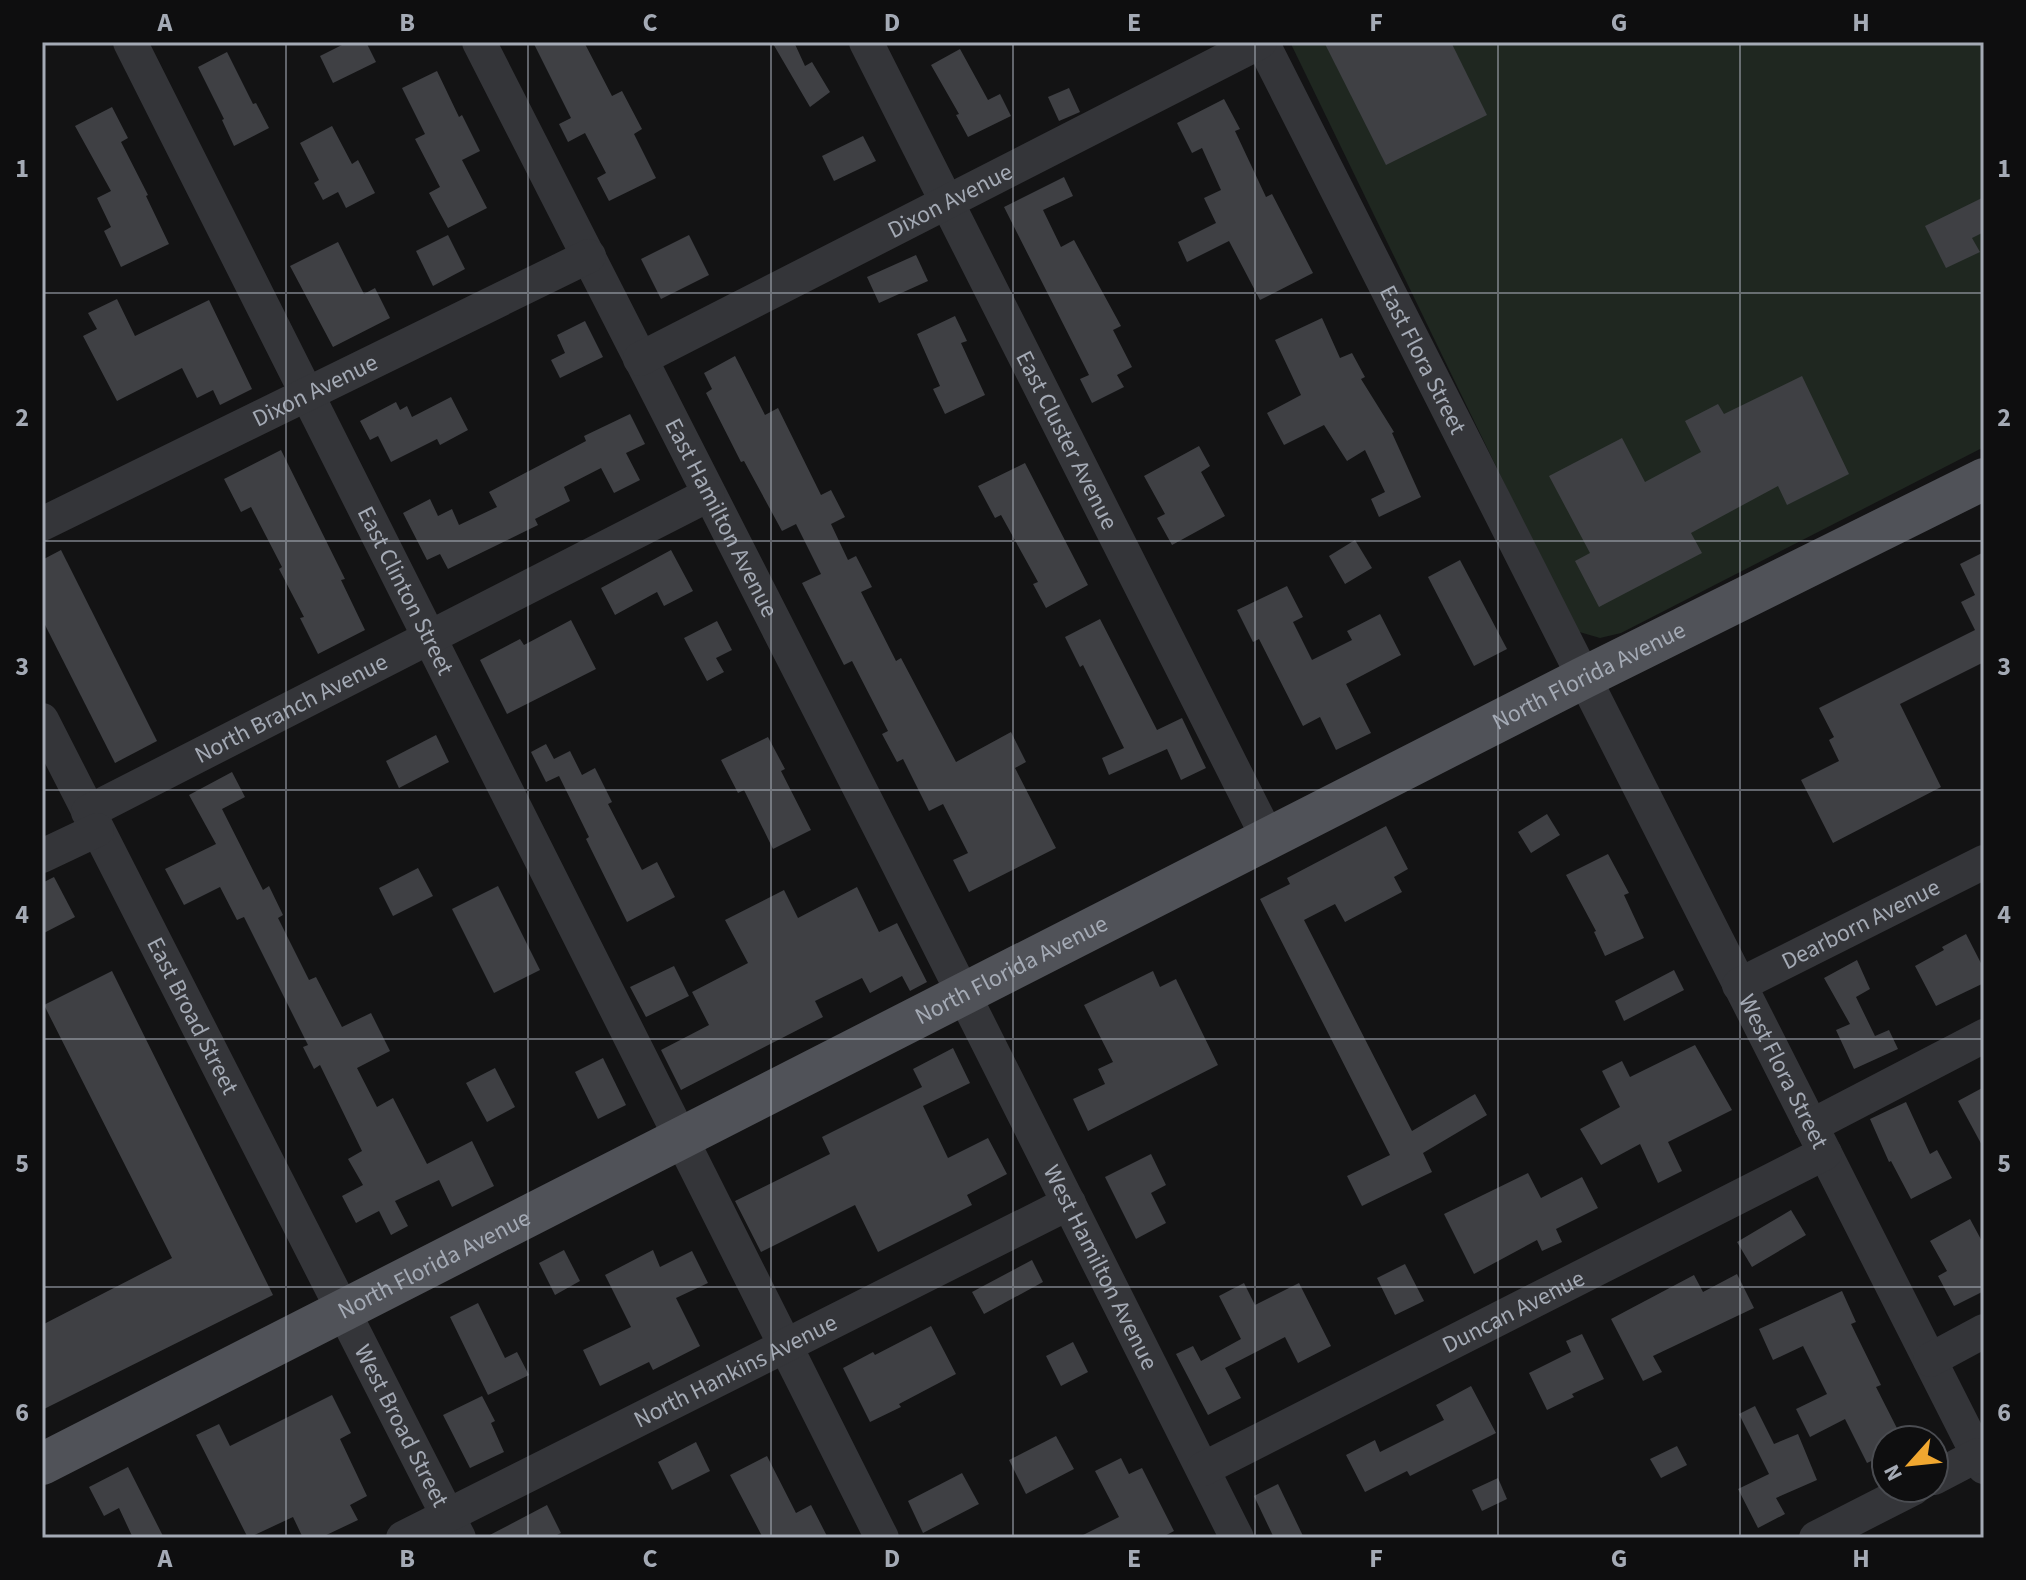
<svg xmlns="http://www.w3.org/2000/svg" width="2026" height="1580" viewBox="0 0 2026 1580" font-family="'Source Sans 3',sans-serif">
	<rect width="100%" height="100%" fill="#131314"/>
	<polygon fill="#1f2720" points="1295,42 1984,42 1984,447 1621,633 1600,638 1576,631 1291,44"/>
	<g fill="#3f4044">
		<polygon points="348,42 366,42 376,62 333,83 320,56"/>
		<polygon points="533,42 584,42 612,96 622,91 642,129 634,134 656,178 609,201 597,178 606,173 585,133 568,142 559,124 571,118"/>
		<polygon points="772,42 794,42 805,66 812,62 830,92 810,107"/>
		<polygon points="1324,42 1451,42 1487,115 1386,165"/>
		<polygon points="960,49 988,100 1000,94 1011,116 968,137 956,115 959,114 931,65"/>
		<polygon points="227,52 253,104 256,103 269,128 234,146 222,120 224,119 198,67"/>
		<polygon points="437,71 459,117 462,115 480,151 462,160 487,208 448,228 429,193 440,187 415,139 425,134 402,88"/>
		<polygon points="1069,88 1080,112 1059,121 1048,97"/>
		<polygon points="1224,99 1240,129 1235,131 1266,197 1272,194 1313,273 1260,300 1229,241 1187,262 1178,242 1216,223 1204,198 1221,190 1202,148 1192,153 1177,123"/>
		<polygon points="112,107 128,138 121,142 148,195 146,196 169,244 121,267 104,231 111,227 97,198 111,191 75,126"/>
		<polygon points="332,126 352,164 358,160 375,193 346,208 338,192 323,200 314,183 319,180 300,143"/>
		<polygon points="863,136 876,161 834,181 822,156"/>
		<polygon points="1064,177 1073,196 1043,210 1061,247 1074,240 1121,326 1113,330 1132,367 1117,375 1124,387 1092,403 1080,379 1089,375 1004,207"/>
		<polygon points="1984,197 1984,232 1972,238 1980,252 1946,268 1925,226"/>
		<polygon points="448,235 465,269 433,286 416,251"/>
		<polygon points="689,235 709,275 661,299 641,259"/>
		<polygon points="338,242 364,294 375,288 390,318 333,347 290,266"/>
		<polygon points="916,255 928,281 879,303 867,277"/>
		<polygon points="117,299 135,336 209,300 252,389 220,405 213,390 197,398 182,368 117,401 83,336 97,329 88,313"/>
		<polygon points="955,316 967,341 961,343 985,395 945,414 933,389 940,386 917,334"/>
		<polygon points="1322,318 1340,358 1352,353 1365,377 1361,379 1394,432 1392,433 1421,497 1379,517 1371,499 1385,492 1365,450 1347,461 1324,425 1284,445 1267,413 1301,395 1275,340"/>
		<polygon points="585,321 603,357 560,378 551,360 565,353 557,335"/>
		<polygon points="735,356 765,415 778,408 821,495 831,490 845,517 831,524 848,560 856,556 872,587 861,592 896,661 901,658 956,762 1011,732 1026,762 1015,768 1056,848 969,892 953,860 968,853 943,804 929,811 903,759 897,762 882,734 888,731 852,661 844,665 802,583 821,574 796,524 782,531 744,461 741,462 706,393 712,389 704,373"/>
		<polygon points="1802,376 1849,474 1787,505 1778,486 1691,533 1702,553 1599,607 1575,561 1590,553 1549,476 1622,438 1645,482 1701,452 1685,421 1718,404 1724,414"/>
		<polygon points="451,397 468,430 440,445 437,439 391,462 378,436 370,440 360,421 396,402 400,410 407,406 412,417"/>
		<polygon points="630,414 645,444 626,453 640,480 614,493 601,468 564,487 570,501 535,519 538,525 448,569 440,554 427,560 403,513 430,499 438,516 452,509 459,525 497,507 489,492 586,441 584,436"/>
		<polygon points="1199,446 1210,466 1201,472 1225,516 1172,545 1157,518 1165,514 1144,476"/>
		<polygon points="281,450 345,579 341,580 365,630 318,654 300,618 304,617 279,569 282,567 251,507 241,512 224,479"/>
		<polygon points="1025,463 1088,585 1046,608 1033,584 1038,582 1001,515 995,518 978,486"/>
		<polygon points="1355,540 1372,568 1345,584 1329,556"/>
		<polygon points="61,550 157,741 115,763 42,619 42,560"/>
		<polygon points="671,550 693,591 664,606 657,592 615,615 601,588"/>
		<polygon points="1984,552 1984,662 1900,704 1941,787 1833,843 1801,780 1839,761 1829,740 1834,737 1819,708 1975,630 1961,602 1975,595 1960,564"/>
		<polygon points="1460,560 1507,649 1474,666 1428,577"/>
		<polygon points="1287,586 1303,617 1293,622 1312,660 1352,640 1347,631 1380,614 1401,655 1346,684 1371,733 1336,750 1320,717 1303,726 1259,639 1253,642 1237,610"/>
		<polygon points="1100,619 1157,730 1182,718 1206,768 1181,780 1167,749 1109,775 1102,758 1124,748 1083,665 1080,667 1065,637"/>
		<polygon points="571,620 596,669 507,714 480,660 520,639 524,645"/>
		<polygon points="717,621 732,650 716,658 724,672 707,681 684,638"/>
		<polygon points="436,735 449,762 399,788 386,761"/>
		<polygon points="768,737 785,769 781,771 811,830 773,849 744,790 738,793 721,760"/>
		<polygon points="546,744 554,759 570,751 582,775 595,768 612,802 608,804 642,870 657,862 675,897 627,922 586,839 589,837 559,776 546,782 531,752"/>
		<polygon points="232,772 245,797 222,809 263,890 269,886 283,915 278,918 309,980 316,977 342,1027 371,1013 390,1051 357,1068 377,1107 393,1098 427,1164 472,1141 494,1186 452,1207 439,1180 395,1201 408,1226 391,1235 379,1211 356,1223 342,1196 363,1185 348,1159 362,1151 320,1065 314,1069 303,1047 308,1045 244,917 237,920 220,887 184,905 165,869 216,844 189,795"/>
		<polygon points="1547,814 1560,835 1531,853 1518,832"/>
		<polygon points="1386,826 1408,869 1394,877 1402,892 1345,922 1335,904 1304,920 1412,1131 1475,1094 1487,1115 1423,1153 1432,1172 1362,1206 1347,1176 1390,1155 1260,899 1290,884 1287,878"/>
		<polygon points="1608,854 1629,893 1624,895 1644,938 1605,956 1594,932 1596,931 1566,875"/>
		<polygon points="418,868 433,896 393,916 379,888"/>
		<polygon points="54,877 75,917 42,934 42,883"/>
		<polygon points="498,886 540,970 494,993 452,909"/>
		<polygon points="857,887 879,932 897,923 927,982 910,991 902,976 870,993 862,978 815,1001 823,1017 681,1090 661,1050 709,1025 692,992 748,963 725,920 784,890 798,918"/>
		<polygon points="1966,934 1984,969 1984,983 1936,1006 1915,966 1944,950 1942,947"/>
		<polygon points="1857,960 1870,989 1856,997 1875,1036 1889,1030 1898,1049 1854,1069 1836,1030 1850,1024 1824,978"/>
		<polygon points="674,966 689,996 646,1017 630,987"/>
		<polygon points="1674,970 1684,990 1624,1021 1615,1001"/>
		<polygon points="112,971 273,1295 42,1410 42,1325 172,1258 44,1005"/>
		<polygon points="1153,971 1160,987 1176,979 1218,1065 1088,1131 1073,1099 1105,1084 1098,1069 1113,1062 1084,1005"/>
		<polygon points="1695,1045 1732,1110 1668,1142 1682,1171 1658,1183 1640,1144 1601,1165 1580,1129 1620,1107 1602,1071 1622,1061 1630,1077"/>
		<polygon points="953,1048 970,1083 923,1106 948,1158 988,1138 1007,1174 967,1195 972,1205 878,1252 855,1205 761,1252 735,1201 830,1154 822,1137 922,1087 913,1069"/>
		<polygon points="603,1058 626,1105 598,1119 575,1072"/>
		<polygon points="495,1068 515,1107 487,1122 466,1083"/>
		<polygon points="1984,1087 1984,1149 1958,1101"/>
		<polygon points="1906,1102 1930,1154 1937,1150 1952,1178 1911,1199 1891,1161 1889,1162 1870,1119"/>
		<polygon points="1151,1154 1166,1185 1151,1193 1166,1223 1136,1239 1105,1177"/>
		<polygon points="1528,1173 1541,1198 1582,1177 1598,1208 1556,1229 1562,1242 1542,1251 1537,1240 1474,1274 1444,1214"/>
		<polygon points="1791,1210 1806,1235 1752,1267 1737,1242"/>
		<polygon points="1970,1219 1984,1245 1984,1291 1954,1306 1938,1276 1947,1271 1930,1241"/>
		<polygon points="564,1250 580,1281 555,1295 539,1263"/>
		<polygon points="653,1250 660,1267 692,1251 708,1283 676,1298 700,1346 653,1370 649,1362 600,1386 583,1350 631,1327 605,1275"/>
		<polygon points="1032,1260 1043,1282 984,1314 972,1292"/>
		<polygon points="1405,1264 1424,1301 1395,1315 1377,1278"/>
		<polygon points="1737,1274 1754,1308 1653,1356 1662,1372 1643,1381 1611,1319 1694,1275 1703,1292"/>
		<polygon points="1244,1283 1255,1305 1299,1283 1331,1346 1298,1363 1285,1337 1225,1368 1241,1398 1208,1415 1176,1354 1193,1346 1201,1361 1241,1339 1219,1296"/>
		<polygon points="1842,1291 1856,1322 1851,1324 1881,1385 1876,1387 1903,1440 1886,1440 1886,1454 1867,1463 1845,1419 1810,1437 1796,1409 1827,1394 1803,1346 1773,1360 1759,1329"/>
		<polygon points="478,1303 505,1358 517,1352 529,1375 488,1395 450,1317"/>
		<polygon points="931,1326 956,1374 899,1404 901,1407 870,1422 843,1368 873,1352 875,1355"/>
		<polygon points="1582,1334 1604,1379 1572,1394 1574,1397 1547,1410 1529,1373 1571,1352 1566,1341"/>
		<polygon points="1073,1342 1088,1372 1061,1386 1046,1356"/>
		<polygon points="1471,1386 1496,1433 1410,1476 1407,1471 1365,1492 1346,1455 1375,1440 1380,1452 1444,1420 1436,1405"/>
		<polygon points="332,1395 351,1433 340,1439 367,1496 350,1505 358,1520 320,1538 303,1538 293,1517 248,1538 196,1435 219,1424 230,1446"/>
		<polygon points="482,1396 495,1421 491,1423 504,1452 470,1468 443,1415"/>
		<polygon points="1755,1406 1774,1444 1798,1434 1817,1480 1776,1498 1785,1514 1758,1528 1738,1489 1769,1474 1739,1414"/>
		<polygon points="1056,1436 1074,1469 1026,1494 1009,1460"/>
		<polygon points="696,1442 710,1471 672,1490 658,1462"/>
		<polygon points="1677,1446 1687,1465 1661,1478 1650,1459"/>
		<polygon points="767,1456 796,1513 811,1505 828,1538 763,1538 730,1475"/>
		<polygon points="1121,1458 1129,1474 1142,1468 1174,1531 1161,1538 1077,1538 1119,1517 1095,1471"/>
		<polygon points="128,1467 164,1538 133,1538 119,1508 104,1516 89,1487"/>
		<polygon points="962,1473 979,1504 923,1533 908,1501"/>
		<polygon points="1498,1478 1507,1499 1482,1511 1472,1490"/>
		<polygon points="1278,1484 1304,1538 1274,1538 1254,1496"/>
		<polygon points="547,1505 561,1533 551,1538 484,1538"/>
	</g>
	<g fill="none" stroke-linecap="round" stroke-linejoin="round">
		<g stroke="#343539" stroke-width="34">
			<path id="s1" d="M130,42l752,1496"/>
			<path id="s2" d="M479,42l410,804 348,692"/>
			<path id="s3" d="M866,42l402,796"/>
			<path id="s4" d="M1262,42l722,1425"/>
			<path id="s5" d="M640,359l620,-317"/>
			<path id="s6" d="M42,524l547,-268"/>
			<path id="s7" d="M42,720l417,818"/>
			<path id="s8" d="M88,812l620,-317"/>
			<polyline points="42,856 97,830"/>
			<path id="s9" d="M1739,985l245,-123"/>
			<polyline points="1811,1126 1984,1036"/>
			<polyline points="1930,1360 1984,1331"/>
			<path id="s10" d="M1203,1469l622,-316"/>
			<polyline points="1934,1478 1978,1455"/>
			<path id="s11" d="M403,1538l666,-335"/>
			<polyline points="1816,1538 1914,1488"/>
		</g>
		<path stroke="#505258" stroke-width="42" id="s12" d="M42,1464l1541,-786 401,-199"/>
	</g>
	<path fill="none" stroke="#a4aab5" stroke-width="2" stroke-opacity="0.55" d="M286,42v1496M528,42v1496M771,42v1496M1013,42v1496M1255,42v1496M1498,42v1496M1740,42v1496M42,293h1942M42,541h1942M42,790h1942M42,1039h1942M42,1287h1942"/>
	<g text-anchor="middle" stroke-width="6" stroke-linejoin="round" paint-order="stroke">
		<g font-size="24" fill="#a4aab5" stroke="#0e0e0f">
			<text dy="8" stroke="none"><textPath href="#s5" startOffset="348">Dixon Avenue</textPath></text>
			<text dy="8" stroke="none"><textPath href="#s4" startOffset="356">East Flora Street</textPath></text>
			<text dy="8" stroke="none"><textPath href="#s6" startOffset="304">Dixon Avenue</textPath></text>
			<text dy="8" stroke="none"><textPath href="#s3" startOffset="446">East Cluster Avenue</textPath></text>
			<text dy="8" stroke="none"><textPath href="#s2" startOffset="534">East Hamilton Avenue</textPath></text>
			<text dy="8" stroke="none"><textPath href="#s1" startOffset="614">East Clinton Street</textPath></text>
			<text dy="8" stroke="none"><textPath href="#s12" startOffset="1736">North Florida Avenue</textPath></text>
			<text dy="8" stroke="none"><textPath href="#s8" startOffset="228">North Branch Avenue</textPath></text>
			<text dy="8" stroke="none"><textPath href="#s9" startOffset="136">Dearborn Avenue</textPath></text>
			<text dy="8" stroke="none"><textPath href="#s12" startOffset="1088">North Florida Avenue</textPath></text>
			<text dy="8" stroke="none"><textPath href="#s7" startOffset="332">East Broad Street</textPath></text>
			<text dy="8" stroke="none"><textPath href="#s4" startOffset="1154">West Flora Street</textPath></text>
			<text dy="8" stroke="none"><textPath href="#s12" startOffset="440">North Florida Avenue</textPath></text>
			<text dy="8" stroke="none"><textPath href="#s2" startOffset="1374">West Hamilton Avenue</textPath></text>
			<text dy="8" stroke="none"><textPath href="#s10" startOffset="348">Duncan Avenue</textPath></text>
			<text dy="8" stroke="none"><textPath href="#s11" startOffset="372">North Hankins Avenue</textPath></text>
			<text dy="8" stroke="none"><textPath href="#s7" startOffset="792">West Broad Street</textPath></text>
		</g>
	</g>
	<rect width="2026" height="1580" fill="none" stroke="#0e0e0f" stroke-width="88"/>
	<g transform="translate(1910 1464) rotate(243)"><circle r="38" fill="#0e0e0f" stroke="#4a4c51" stroke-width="2"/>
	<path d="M0-6L14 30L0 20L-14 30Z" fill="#f0a730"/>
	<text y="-12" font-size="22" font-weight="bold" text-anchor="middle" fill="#a4aab5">N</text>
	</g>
	<rect x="44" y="44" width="1938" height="1492" fill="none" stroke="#a4aab5" stroke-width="3"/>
	<g font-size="26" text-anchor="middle" font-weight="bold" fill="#a4aab5">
		<text x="165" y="31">A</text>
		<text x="407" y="31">B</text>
		<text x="650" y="31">C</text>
		<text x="892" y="31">D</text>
		<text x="1134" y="31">E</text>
		<text x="1376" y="31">F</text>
		<text x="1619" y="31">G</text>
		<text x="1861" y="31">H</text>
		<text x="22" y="177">1</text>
		<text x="2004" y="177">1</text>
		<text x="22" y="426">2</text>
		<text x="2004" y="426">2</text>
		<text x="22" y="675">3</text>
		<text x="2004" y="675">3</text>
		<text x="22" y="923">4</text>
		<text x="2004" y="923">4</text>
		<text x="22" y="1172">5</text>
		<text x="2004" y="1172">5</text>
		<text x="22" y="1421">6</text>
		<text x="2004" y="1421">6</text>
		<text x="165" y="1567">A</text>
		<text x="407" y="1567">B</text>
		<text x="650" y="1567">C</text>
		<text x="892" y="1567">D</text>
		<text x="1134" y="1567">E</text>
		<text x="1376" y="1567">F</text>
		<text x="1619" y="1567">G</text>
		<text x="1861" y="1567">H</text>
	</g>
</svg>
